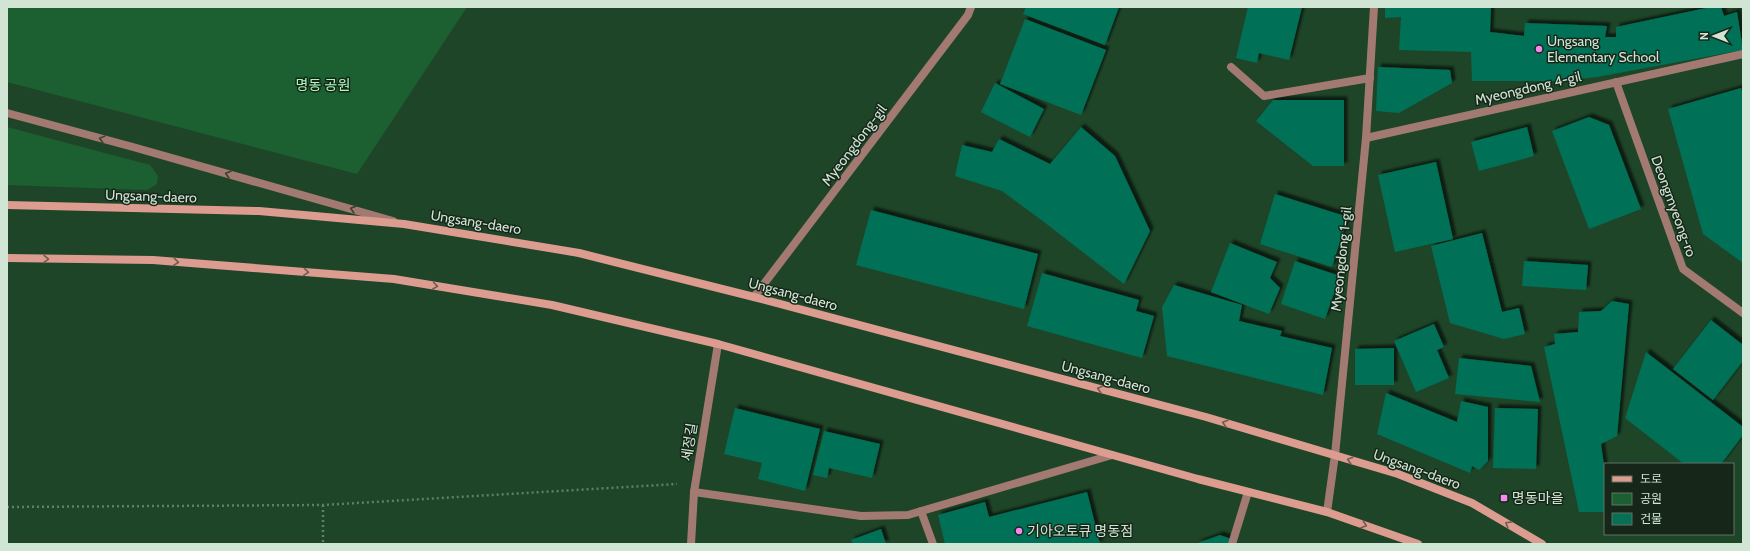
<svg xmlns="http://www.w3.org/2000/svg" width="1750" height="551" viewBox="0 0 1750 551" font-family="Cabin,'Noto Sans KR',sans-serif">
	<defs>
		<filter id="shadow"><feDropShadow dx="3.5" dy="-3.5" stdDeviation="1" flood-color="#0009"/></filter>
	</defs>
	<rect width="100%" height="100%" fill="#1e4528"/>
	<g fill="#1c6031">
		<polygon points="7,7 467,7 357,174 7,82"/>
		<polygon points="7,127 150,165 158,176 157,184 147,190 7,185"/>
	</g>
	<g fill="#067057" filter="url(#shadow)">
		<polygon points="1026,7 1119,7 1105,45 1023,14"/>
		<polygon points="1248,7 1302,7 1289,60 1259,53 1257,63 1236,58"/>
		<polygon points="1385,7 1491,7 1490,32 1524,36 1525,23 1607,26 1605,37 1616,37 1616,27 1711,7 1721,7 1724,16 1737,12 1743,50 1597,77 1558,81 1472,81 1471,52 1399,50 1401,17 1385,18"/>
		<polygon points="1025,19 1106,50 1081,115 1000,84"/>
		<polygon points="1378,67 1450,70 1452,83 1399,113 1376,111"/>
		<polygon points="995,83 1044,109 1030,137 981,112"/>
		<polygon points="1741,88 1743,95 1743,263 1703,234 1668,109"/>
		<polygon points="1273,100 1344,100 1344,166 1313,166 1256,121"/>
		<polygon points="1589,117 1609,125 1641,209 1589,229 1552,131"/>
		<polygon points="1081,127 1115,156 1150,231 1124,284 1044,222 1002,191 955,176 962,145 992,152 999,139 1050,164"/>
		<polygon points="1527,127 1534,156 1479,171 1471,142"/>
		<polygon points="1436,162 1453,239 1395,252 1378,175"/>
		<polygon points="1275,194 1348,217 1332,267 1260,244"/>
		<polygon points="871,210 1038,254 1024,309 856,265"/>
		<polygon points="1482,233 1502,312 1519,308 1525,334 1504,339 1450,323 1431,246"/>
		<polygon points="1230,243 1277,262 1270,278 1280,288 1269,314 1211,292"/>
		<polygon points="1295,261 1340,276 1325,319 1281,304"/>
		<polygon points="1524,261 1588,265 1586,290 1522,286"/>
		<polygon points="1042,273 1139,300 1136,311 1154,316 1142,358 1027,326"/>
		<polygon points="1174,285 1242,305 1239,321 1282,331 1280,336 1332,348 1323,395 1167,356 1162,307"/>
		<polygon points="1612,301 1629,304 1617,436 1601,444 1605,472 1605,512 1579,512 1544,347 1555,344 1554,334 1578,332 1579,312 1601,311"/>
		<polygon points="1711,320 1743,345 1743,361 1713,400 1673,369"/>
		<polygon points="1434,324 1444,347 1437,350 1449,378 1416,392 1394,341"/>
		<polygon points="1394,348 1394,385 1355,385 1355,349"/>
		<polygon points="1646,352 1743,427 1743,435 1721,464 1684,464 1625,418"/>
		<polygon points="1459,358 1531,366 1540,402 1455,394"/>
		<polygon points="1386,393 1457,422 1461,401 1488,407 1488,461 1479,470 1472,466 1470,473 1377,434"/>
		<polygon points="735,408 820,429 805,491 758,479 762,463 724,454"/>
		<polygon points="1495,408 1538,409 1536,469 1493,468"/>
		<polygon points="824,431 880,444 872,478 829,468 827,478 813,475"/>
		<polygon points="1087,492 1100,544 945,544 938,515 985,502 989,517"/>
		<polygon points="881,529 886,544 853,544 851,540"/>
		<polygon points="1220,535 1231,539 1229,544 1195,544"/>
	</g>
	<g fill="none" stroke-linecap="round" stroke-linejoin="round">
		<g stroke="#5f7f66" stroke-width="2.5" stroke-dasharray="2 3" stroke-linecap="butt">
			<polyline points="323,505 323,544"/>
			<polyline points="7,507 323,505 677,484"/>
		</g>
		<polyline stroke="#a37a72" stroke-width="8" points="1231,67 1264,96 1370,78"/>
		<g stroke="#a37a72" stroke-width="8">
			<polyline points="1616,82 1683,269 1743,313"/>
			<polyline points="1366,138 1743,54"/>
			<polyline points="754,297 968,15 971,7"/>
			<polyline points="694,492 861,516 908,515 1112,455"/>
			<polyline points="921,511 933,544"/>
			<polyline points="1327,512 1335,455 1366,138 1374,7"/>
			<polyline points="691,544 694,492 718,344"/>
			<polyline points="1232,544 1248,492"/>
		</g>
		<polyline stroke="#a37a72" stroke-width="8" points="7,113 133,147 393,221"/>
		<g stroke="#dd9c90" stroke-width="8">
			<polyline points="7,205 259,211 404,224 579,253 754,297 1206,417 1398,474 1472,503 1542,544"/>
			<polyline points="7,258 153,260 394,279 552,305 718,344 1198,479 1327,512 1418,544"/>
		</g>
	</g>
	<defs><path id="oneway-chevron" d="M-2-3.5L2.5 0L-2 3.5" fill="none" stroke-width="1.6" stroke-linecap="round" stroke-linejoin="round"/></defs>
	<g stroke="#404034">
		<use href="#oneway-chevron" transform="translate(102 139) rotate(-165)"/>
		<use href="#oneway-chevron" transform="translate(228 174) rotate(-164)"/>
		<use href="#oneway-chevron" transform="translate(353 209) rotate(-164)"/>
	</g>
	<g stroke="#705c4f">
		<use href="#oneway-chevron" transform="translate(46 259) rotate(1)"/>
		<use href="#oneway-chevron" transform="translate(176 262) rotate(5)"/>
		<use href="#oneway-chevron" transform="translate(306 272) rotate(5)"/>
		<use href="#oneway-chevron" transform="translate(435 286) rotate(9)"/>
		<use href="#oneway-chevron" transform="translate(1100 389) rotate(-165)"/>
		<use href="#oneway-chevron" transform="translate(1225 423) rotate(-164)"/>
		<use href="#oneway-chevron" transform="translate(1350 460) rotate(-163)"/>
		<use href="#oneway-chevron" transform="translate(1508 524) rotate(-149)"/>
		<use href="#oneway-chevron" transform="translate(1364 525) rotate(19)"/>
	</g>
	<g fill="#f689ed" stroke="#16271a" stroke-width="1.5">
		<circle cx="1539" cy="49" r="4"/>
		<rect x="1500" y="494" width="8" height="8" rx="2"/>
		<circle cx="1019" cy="531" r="4"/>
	</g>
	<g text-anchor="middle" stroke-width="3" stroke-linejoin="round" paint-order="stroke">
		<g font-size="14" fill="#d0e5d3" stroke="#16271a" text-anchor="start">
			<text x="1547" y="46">Ungsang<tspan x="1547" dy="16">Elementary School</tspan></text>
			<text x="1512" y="503">명동마을</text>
			<text x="1027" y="536">기아오토큐 명동점</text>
		</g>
		<g font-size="14" fill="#a9faba" stroke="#16271a">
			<text x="323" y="90">명동 공원</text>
		</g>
		<g font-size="14" fill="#d0e5d3" stroke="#16271a">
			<text transform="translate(1528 88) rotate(-13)" y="5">Myeongdong 4-gil</text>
			<text transform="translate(854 145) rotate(-53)" y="5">Myeongdong-gil</text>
			<text transform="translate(151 196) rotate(2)" y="5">Ungsang-daero</text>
			<text transform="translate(1674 206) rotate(70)" y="5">Deongmyeong-ro</text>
			<text transform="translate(476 222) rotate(9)" y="5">Ungsang-daero</text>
			<text transform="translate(1341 259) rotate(-84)" y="5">Myeongdong 1-gil</text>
			<text transform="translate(793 294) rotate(15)" y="5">Ungsang-daero</text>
			<text transform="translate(1106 377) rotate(15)" y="5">Ungsang-daero</text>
			<text transform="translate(689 442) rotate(-81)" y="5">세정길</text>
			<text transform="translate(1417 469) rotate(20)" y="5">Ungsang-daero</text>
		</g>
	</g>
	<rect width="1750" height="551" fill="none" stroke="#d0e5d3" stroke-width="16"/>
	<rect x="1604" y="463" width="130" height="72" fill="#16271a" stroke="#607364"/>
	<rect x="1612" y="476" width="20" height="6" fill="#dd9c90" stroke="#607364"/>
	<text x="1640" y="483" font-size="12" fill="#d0e5d3">도로</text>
	<rect x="1612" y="493" width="20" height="12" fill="#1c6031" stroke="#607364"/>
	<text x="1640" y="503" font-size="12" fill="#d0e5d3">공원</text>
	<rect x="1612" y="513" width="20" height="12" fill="#067057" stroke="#607364"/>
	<text x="1640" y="523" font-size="12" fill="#d0e5d3">건물</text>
	<g transform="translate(1714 36) rotate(270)" stroke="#16271a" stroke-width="3" paint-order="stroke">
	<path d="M0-3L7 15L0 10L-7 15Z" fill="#d0e5d3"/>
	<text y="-6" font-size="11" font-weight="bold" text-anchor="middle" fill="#d0e5d3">N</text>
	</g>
</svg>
